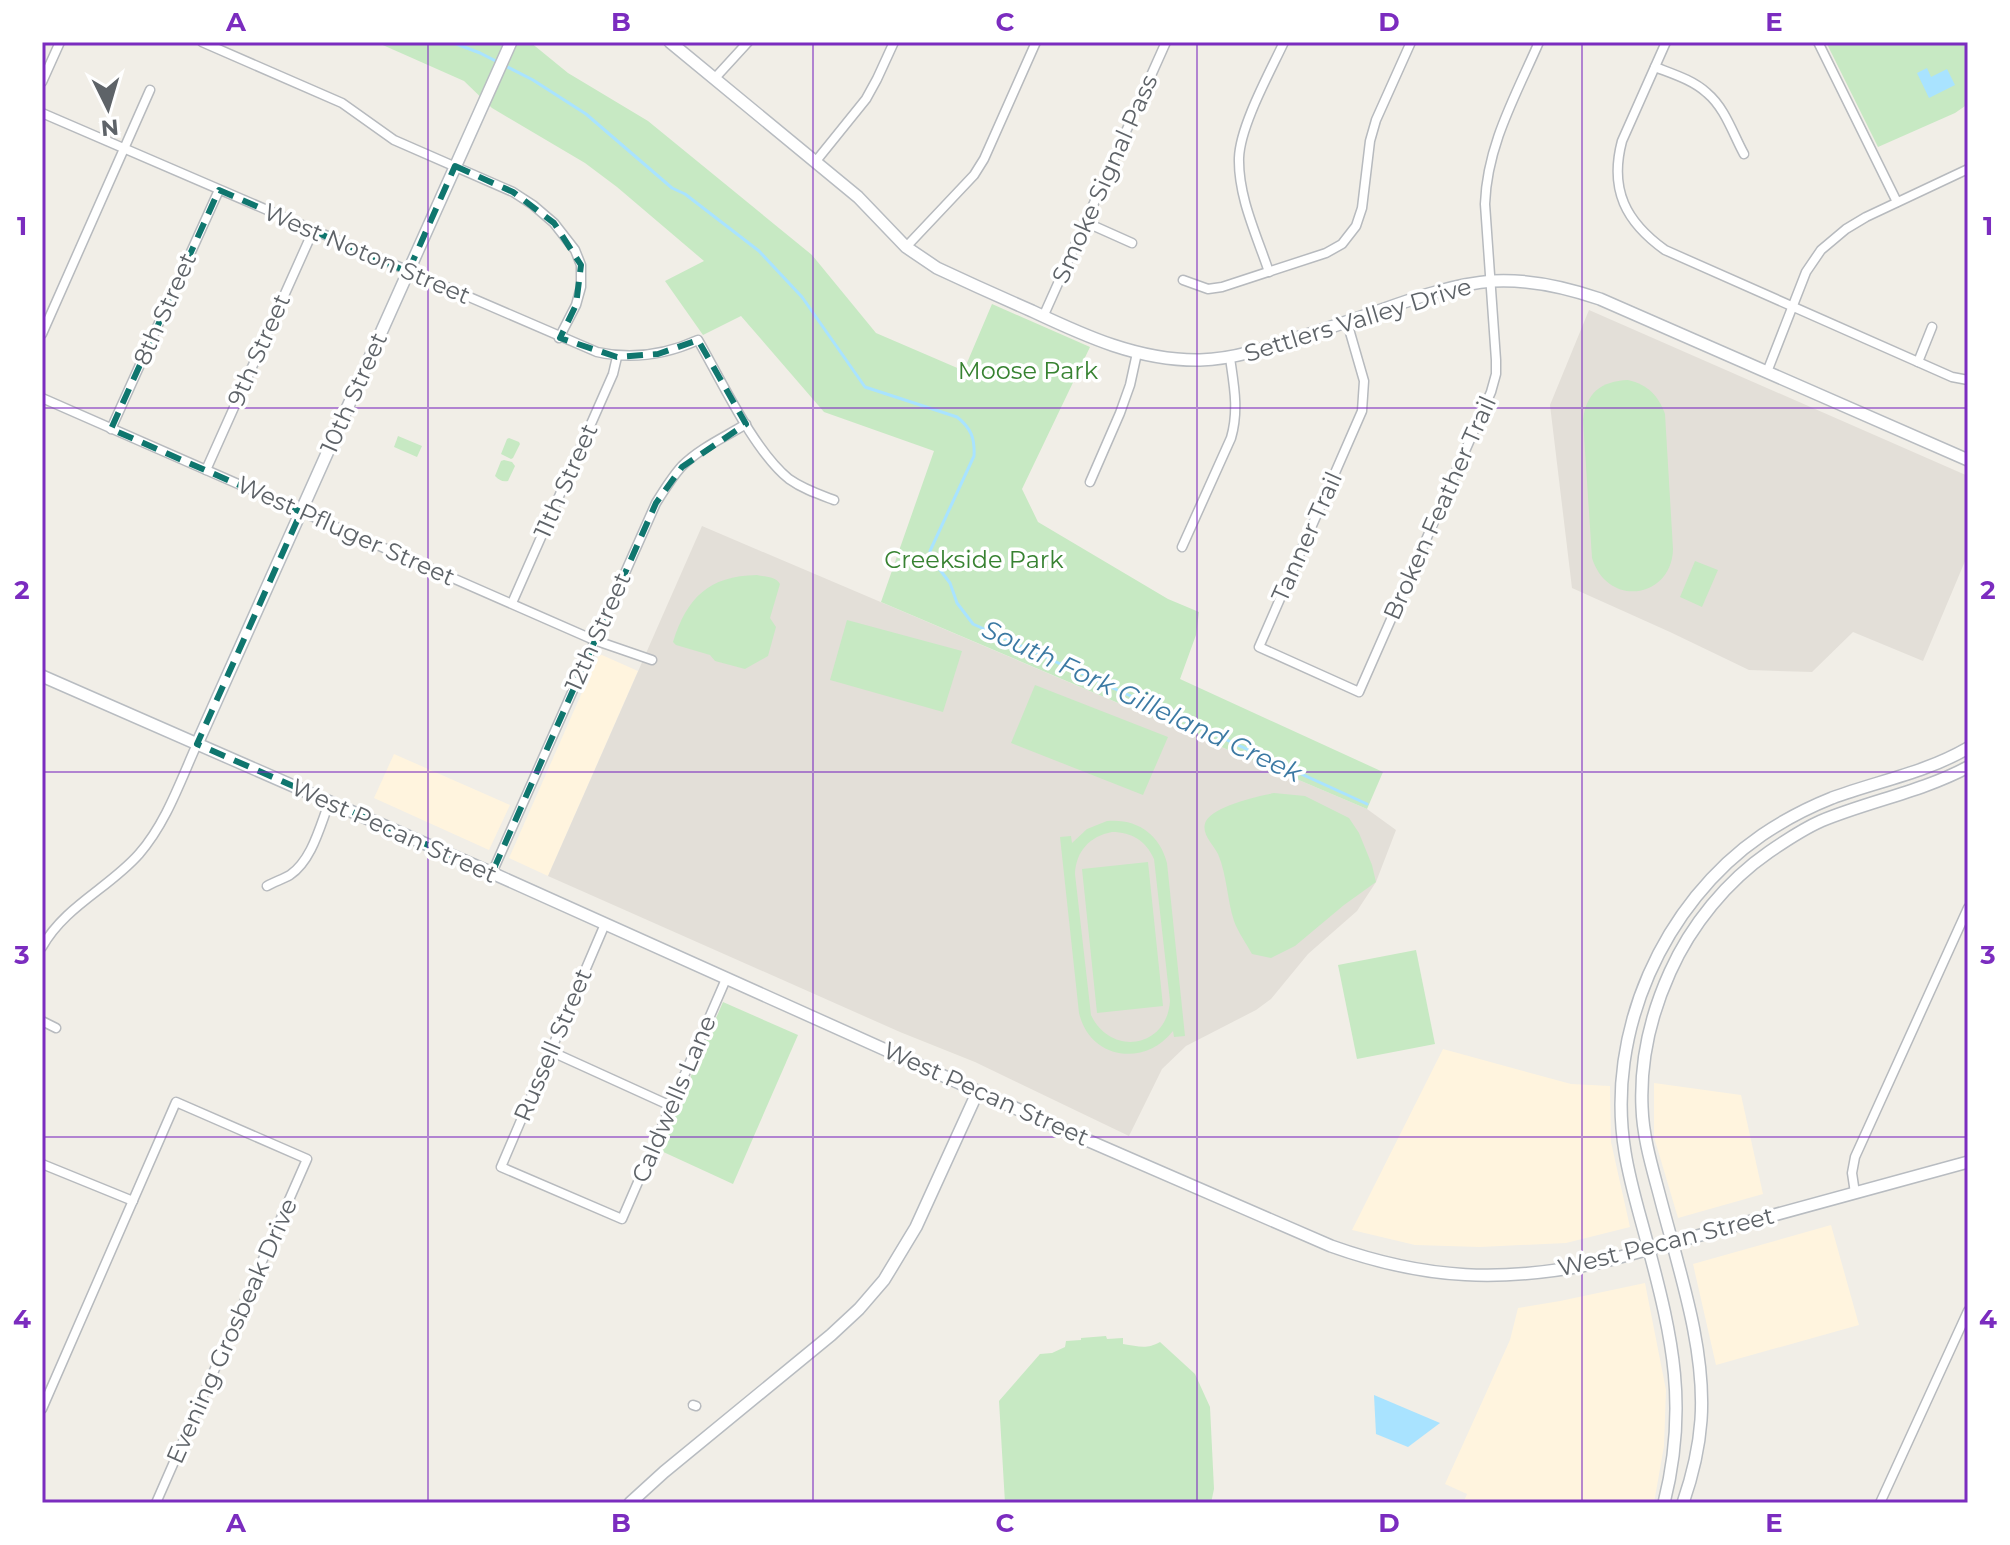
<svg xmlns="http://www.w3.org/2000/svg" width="2010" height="1545" viewBox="0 0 2010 1545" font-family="Montserrat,sans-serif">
	<rect width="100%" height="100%" fill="#f1eee7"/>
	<g fill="#fff4de">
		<polygon points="602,655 638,671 548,876 509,858 598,656"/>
		<polygon points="394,754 510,805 489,850 374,798"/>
		<polygon points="1443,1049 1571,1084 1610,1086 1611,1142 1630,1227 1566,1243 1480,1247 1415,1245 1352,1230"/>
		<polygon points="1654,1083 1741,1095 1763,1194 1678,1218 1654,1137"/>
		<polygon points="1831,1225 1859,1325 1716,1365 1693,1264"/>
		<polygon points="1645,1283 1666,1390 1664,1446 1654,1503 1463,1503 1467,1494 1445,1484 1510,1340 1518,1308 1560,1301"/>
	</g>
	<g fill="#e3dfd8">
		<polygon points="1589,310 1968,476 1968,554 1923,661 1853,632 1812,672 1749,670 1670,632 1572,588 1550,405"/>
		<polygon points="702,526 1367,809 1396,830 1376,882 1357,911 1308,954 1271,999 1256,1010 1186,1046 1162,1069 1129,1136 975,1062 900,1032 548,876"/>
	</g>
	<g fill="#c7e9c3" fill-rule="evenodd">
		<polygon points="376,42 530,42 568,73 648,121 812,255 876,333 962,370 964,370 992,304 1090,347 1022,489 1038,522 1168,599 1199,612 1196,635 1180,679 1383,772 1367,809 881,602 934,451 824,412 741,316 703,335 665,281 704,261 617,187 585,163 492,108 464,81"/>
		<polygon points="1826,42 1968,42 1968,104 1955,113 1878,147"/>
		<path d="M1628,380c20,5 30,15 37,34l8,135c-1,49 -65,60 -81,9l-9,-138c3,-27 18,-39 45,-40z"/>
		<polygon points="398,436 422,446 417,457 394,447"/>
		<polygon points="509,438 519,442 520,444 513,458 511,459 501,454 507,439"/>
		<path d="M504,460l8,2 3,4 -7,15c-6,1 -9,-1 -13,-5l6,-15z"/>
		<polygon points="1695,561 1718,570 1702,607 1680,597"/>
		<path d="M757,575c7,2 19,1 23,9l-10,34 6,9 -8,29 -23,13 -30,-8 -5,-6 -34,-10 -3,-3c14,-44 35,-66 84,-67z"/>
		<polygon points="847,620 962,651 943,712 830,680"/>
		<polygon points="1035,685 1168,737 1143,795 1011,743"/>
		<path d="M1274,793l31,3 44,22 10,15 13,32 4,17 -32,23 -49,41 -24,12 -19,-4c-6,-11 -14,-22 -18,-33 -7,-21 -7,-46 -16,-67 -5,-10 -18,-21 -12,-33 8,-15 52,-25 68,-28z"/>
		<path d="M1107,821c29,-3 53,13 60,42l18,173 -11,1 -1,-6c-28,36 -83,29 -94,-18l-19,-176 11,-1 1,7 15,-14zM1112,832c20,0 34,9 42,27l16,142c-3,47 -59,56 -79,14l-16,-141c1,-23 15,-38 37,-42z"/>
		<polygon points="1148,862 1163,1006 1097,1013 1082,869"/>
		<polygon points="1416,950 1435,1044 1357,1059 1338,965"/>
		<polygon points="723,1002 798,1035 733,1184 659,1150"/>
		<path d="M1106,1336l1,3 16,-1v6c15,2 23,6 37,-2l35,32 15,33 4,82 -3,14h-206l-6,-102 41,-47 12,-1 13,-6 1,-6 15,-1v-2z"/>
	</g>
	<g fill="#a9e3ff">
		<polygon points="1927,68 1931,77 1947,69 1955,85 1929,98 1917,73"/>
		<polygon points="1374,1395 1440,1423 1408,1447 1376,1434"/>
	</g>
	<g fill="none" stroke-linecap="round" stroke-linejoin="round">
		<path stroke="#a9e3ff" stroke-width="3" d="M451,42l29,11 53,27 53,34 86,74 13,6 74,57 43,46 63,90 92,30c14,11 18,21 17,39l-44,95 4,11 16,21 7,20 16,21 394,180"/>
		<g stroke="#b7babe" stroke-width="11">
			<g id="street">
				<polyline points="202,42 342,103 394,140 513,192 533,205 554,223 575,250 581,265 581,287 576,305 559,338"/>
				<path d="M1666,42l-44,99c-13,49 4,81 43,109l287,127 16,3"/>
				<polyline points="1818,42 1897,202"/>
				<path d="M1655,67c18,7 38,13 52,26 18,15 26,41 37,61"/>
				<polyline points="715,78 748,42"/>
				<polyline points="42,82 60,42"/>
				<path d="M42,113l555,239c36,8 68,3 101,-12 23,40 56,111 91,139 14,10 29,15 45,21"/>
				<polyline points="816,161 866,99 877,79 894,42"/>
				<polyline points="1085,222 1132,243"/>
				<polyline points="906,247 974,175 984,159 1036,42"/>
				<path d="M1269,272c-12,-36 -31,-75 -30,-114 1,-32 31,-86 45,-116"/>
				<polyline points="1183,280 1208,289 1222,287 1326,253 1342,244 1356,226 1362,208 1370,141 1376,120 1411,42"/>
				<polyline points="1043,317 1166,42"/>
				<path d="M1347,322l17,59 -2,30 -103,236 100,45 132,-300 5,-18v-14l-11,-156c2,-59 31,-109 54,-162"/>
				<polyline points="42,334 150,90"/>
				<polyline points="1918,362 1932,327"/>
				<polyline points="1767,372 1806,272 1821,250 1846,229 1866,217 1968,169"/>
				<polyline points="42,398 594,640 652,660"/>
				<polyline points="111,429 219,190"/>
				<polyline points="206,470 313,231"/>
				<polyline points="1090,482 1120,413 1130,385 1137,353"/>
				<path d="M1182,547l49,-109c8,-28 3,-52 -1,-80"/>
				<polyline points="512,603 613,374 617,357"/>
				<path d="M492,873l164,-370c8,-13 16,-26 26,-37 18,-18 43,-29 64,-42"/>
				<path d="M267,886c7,-4 16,-7 23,-11 22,-15 30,-49 39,-72"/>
				<polyline points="605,924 501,1167 622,1219 726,979"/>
				<path d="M42,947c23,-41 67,-59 97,-93 27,-31 41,-72 58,-110"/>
				<polyline points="42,1021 56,1028"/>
				<polyline points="550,1051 671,1106"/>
				<polyline points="42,1164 133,1201"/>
				<polyline points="1855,1193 1852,1173 1855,1157 1968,908"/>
				<polyline points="693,1405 696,1406"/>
				<polyline points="42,1409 176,1102 307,1159 156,1503"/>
				<polyline points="1880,1503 1968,1311"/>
			</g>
		</g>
		<g stroke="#b8bcc1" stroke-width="14">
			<g id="secondary">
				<path d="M670,42l188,155 48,50 31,21c32,15 63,29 95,43 53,25 107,50 168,49 34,-1 67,-12 100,-23 29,-9 58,-19 87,-29 34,-12 69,-24 106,-27 37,-2 72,6 107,18l368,161"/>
				<path d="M42,676l450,197 574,258 265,115c95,34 173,37 271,16l366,-100"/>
				<polyline points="197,744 511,42"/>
				<polyline points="630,1503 664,1472 831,1335 859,1309 884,1280 916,1227 978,1091"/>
				<path d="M1664,1503c24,-95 9,-164 -16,-257 -8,-31 -18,-62 -23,-94 -20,-119 38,-249 137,-317 22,-15 45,-27 70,-37 46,-17 93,-25 136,-50"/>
				<path d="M1683,1503c9,-26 16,-55 18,-83 5,-71 -22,-150 -40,-219 -8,-31 -18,-62 -19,-94 -2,-47 9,-93 28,-135 21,-47 57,-91 99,-120 16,-11 34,-23 52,-31 48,-20 100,-29 147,-54"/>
			</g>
		</g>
		<use href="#street" stroke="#fff" stroke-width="8"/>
		<use href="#secondary" stroke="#fff" stroke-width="11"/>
	</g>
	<path fill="none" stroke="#0f766e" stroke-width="6" stroke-dasharray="16 10" stroke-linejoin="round" d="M455,166l58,26 41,31 27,42 -5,40 -16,33 57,19 41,-3 40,-14 48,84 -64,43 -26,36 -164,370 -295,-129 104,-232 -190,-83 108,-239 189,82z"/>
	<path fill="none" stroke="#7b2cbf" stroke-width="2" stroke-opacity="0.55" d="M428,42v1461M813,42v1461M1197,42v1461M1582,42v1461M42,408h1926M42,772h1926M42,1137h1926"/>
	<g text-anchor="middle" stroke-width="7" stroke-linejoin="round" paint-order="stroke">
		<g font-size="24" fill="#5e6368" stroke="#fff">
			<text transform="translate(1105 179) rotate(-66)" y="8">Smoke Signal Pass</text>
			<text transform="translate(367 254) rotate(23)" y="8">West Noton Street</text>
			<text transform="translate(165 309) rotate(-66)" y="8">8th Street</text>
			<text transform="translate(1358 320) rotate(-17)" y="8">Settlers Valley Drive</text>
			<text transform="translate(259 350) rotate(-66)" y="8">9th Street</text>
			<text transform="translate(354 393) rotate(-66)" y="8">10th Street</text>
			<text transform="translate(566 481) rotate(-66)" y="8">11th Street</text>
			<text transform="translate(1440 508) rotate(-66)" y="8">Broken Feather Trail</text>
			<text transform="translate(346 531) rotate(24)" y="8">West Pfluger Street</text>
			<text transform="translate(1307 537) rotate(-66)" y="8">Tanner Trail</text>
			<text transform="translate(598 632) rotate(-66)" y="8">12th Street</text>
			<text transform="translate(394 831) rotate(24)" y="8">West Pecan Street</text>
			<text transform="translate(553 1045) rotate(-67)" y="8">Russell Street</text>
			<text transform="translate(986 1094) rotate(24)" y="8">West Pecan Street</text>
			<text transform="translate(674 1099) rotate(-67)" y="8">Caldwells Lane</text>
			<text transform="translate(1666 1242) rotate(-14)" y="8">West Pecan Street</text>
			<text transform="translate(232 1331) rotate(-66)" y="8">Evening Grosbeak Drive</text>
		</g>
		<g font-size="24" fill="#378231" stroke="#fff">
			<text x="1028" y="379">Moose Park</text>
			<text x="974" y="568">Creekside Park</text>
		</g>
		<g font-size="26" font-style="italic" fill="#3b79a3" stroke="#fff">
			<text transform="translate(1142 701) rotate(25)" y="9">South Fork Gilleland Creek</text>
		</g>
	</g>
	<rect width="2010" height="1545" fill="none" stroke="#ffffff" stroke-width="88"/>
	<g transform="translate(108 108) rotate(175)" stroke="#ffffff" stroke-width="6" paint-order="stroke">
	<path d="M0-6L14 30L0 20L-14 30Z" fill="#5e6368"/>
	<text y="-12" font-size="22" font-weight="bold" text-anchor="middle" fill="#5e6368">N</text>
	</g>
	<rect x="44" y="44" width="1922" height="1457" fill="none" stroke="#7b2cbf" stroke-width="3"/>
	<g font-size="26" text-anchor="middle" font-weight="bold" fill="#7b2cbf">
		<text x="236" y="31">A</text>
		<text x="621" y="31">B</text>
		<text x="1005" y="31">C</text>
		<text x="1389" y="31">D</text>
		<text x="1774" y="31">E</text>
		<text x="22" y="235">1</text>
		<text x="1988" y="235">1</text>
		<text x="22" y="599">2</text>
		<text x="1988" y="599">2</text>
		<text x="22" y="964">3</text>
		<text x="1988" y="964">3</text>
		<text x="22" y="1328">4</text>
		<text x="1988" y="1328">4</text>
		<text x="236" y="1532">A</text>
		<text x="621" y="1532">B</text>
		<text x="1005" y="1532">C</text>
		<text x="1389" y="1532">D</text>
		<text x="1774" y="1532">E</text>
	</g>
</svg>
